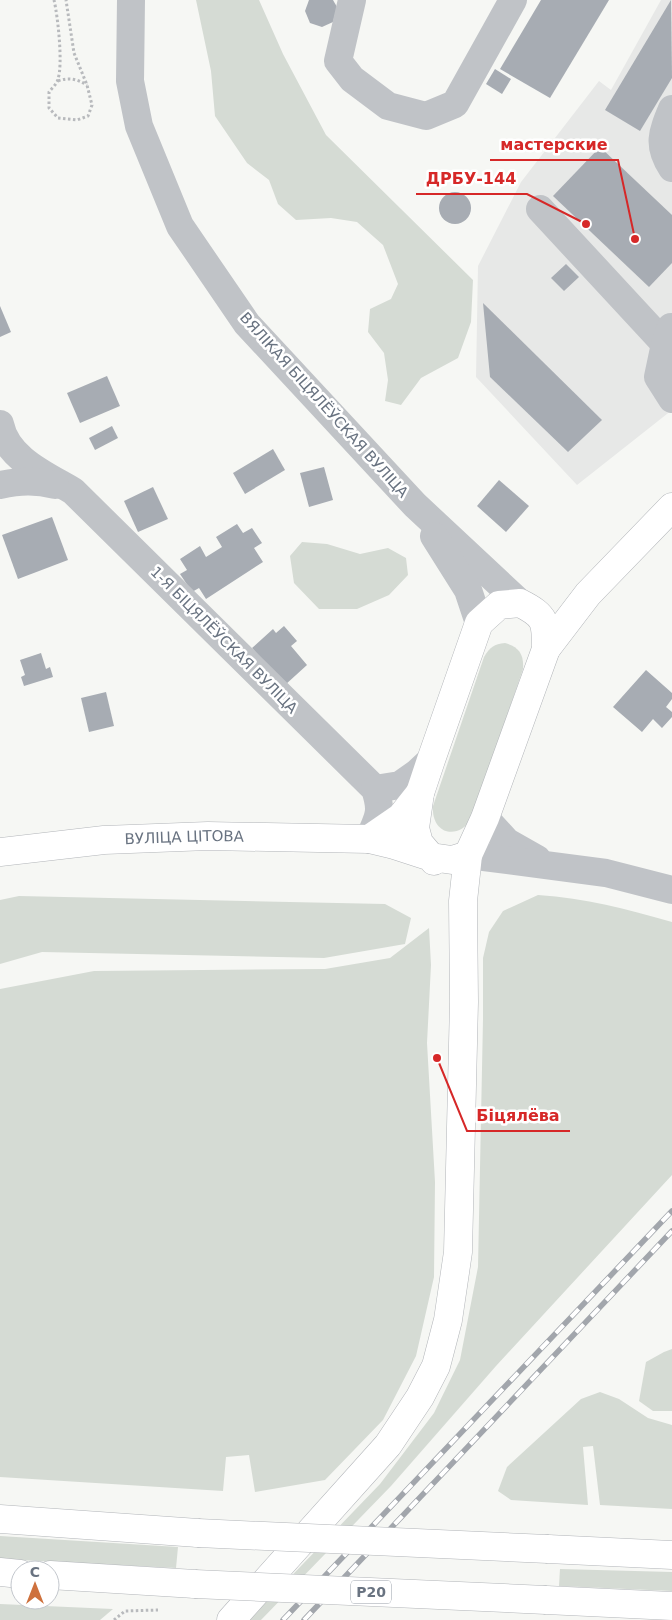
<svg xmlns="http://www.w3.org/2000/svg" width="672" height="1620" viewBox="0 0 672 1620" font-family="'DejaVu Sans',sans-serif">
	<rect width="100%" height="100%" fill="#f6f7f4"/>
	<polygon fill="#e7e8e7" points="661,0 672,0 672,410 577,485 476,377 478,266 521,182 599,81 611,90"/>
	<g fill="#d5dbd4">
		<polygon points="196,0 259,0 283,54 326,135 473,280 471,322 458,358 421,378 401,405 385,401 388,380 384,353 368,332 370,309 391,299 398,284 383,245 357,222 331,218 296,220 278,204 269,180 247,163 215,116 211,71"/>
		<polygon points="302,542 327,544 360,554 388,548 406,558 408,575 389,595 357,609 319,609 294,583 290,556"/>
		<path d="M505,643c14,4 19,11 18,26l-51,149c-14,23 -41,16 -39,-12l51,-149c6,-10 10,-13 21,-14z"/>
		<path d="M538,895c48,3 88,14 134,27v253l-176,191 -105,120 -130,134h-12l131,-136 54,-71 26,-53 18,-93 5,-248v-61l6,-26 14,-21z"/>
		<polygon points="19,896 385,904 411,918 405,944 324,958 42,952 0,964 0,900"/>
		<polygon points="429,928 431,965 427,1043 435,1182 434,1277 416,1356 383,1420 325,1480 255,1492 249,1455 226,1457 223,1491 0,1477 0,989 94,971 325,969 390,958"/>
		<polygon points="672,1349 672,1411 653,1411 639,1401 646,1362 664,1352"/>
		<polygon points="600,1392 619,1399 648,1418 672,1425 672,1509 600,1505 593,1446 583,1447 588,1505 511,1500 498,1491 507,1467 581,1399"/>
		<polygon points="0,1536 178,1547 176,1568 0,1559"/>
		<polygon points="560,1569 672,1572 672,1591 559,1586"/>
		<polygon points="0,1604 113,1609 100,1620 0,1620"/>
	</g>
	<g fill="#a7acb3">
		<polygon points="309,0 333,0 337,7 333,22 322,27 310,23 305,11"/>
		<polygon points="541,0 609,0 550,98 500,69"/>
		<polygon points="671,0 672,78 640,131 605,110"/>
		<polygon points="495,69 511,79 502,94 486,84"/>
		<polygon points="600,147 672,215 672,263 649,287 553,196"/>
		<circle cx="455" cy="208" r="16"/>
		<polygon points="566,264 579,277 564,291 551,278"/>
		<polygon points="483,303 602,420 568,452 490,377"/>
		<polygon points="0,306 11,332 0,337"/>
		<polygon points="107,376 120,406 80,423 67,393"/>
		<polygon points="112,426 118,438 95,450 89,438"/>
		<polygon points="273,449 285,470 245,494 233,473"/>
		<polygon points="324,467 333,500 309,507 300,473"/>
		<polygon points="499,480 529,506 506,532 477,506"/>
		<polygon points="153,487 168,519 138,532 124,501"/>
		<polygon points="52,517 68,560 18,579 2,535"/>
		<polygon points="237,524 243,533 252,528 262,543 254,548 263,562 206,599 199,588 192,592 180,574 187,570 180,559 200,546 206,557 222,547 216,537"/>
		<polygon points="284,626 297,641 291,646 307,665 285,685 252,648 273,629 276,633"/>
		<polygon points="41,653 46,669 50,667 53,677 24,686 21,677 25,675 20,660"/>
		<polygon points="646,670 672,693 672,699 666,707 672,712 672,717 662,728 653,719 642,732 613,707"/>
		<polygon points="106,692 114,726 89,732 81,698"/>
	</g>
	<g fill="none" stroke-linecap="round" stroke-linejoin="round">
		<g stroke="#b2b5b9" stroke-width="29">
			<g id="major">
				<path d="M520,603c26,13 26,19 26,46l-61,169 -17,37 -16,5 -21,-3 -12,-14 -4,-15 5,-35 11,-33 48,-137 20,-18z"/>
				<polyline points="546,649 588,594 672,507"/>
				<polyline points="369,839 401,817 420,793"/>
				<path id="s1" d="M0,852l104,-12 104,-4 161,3 25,6 37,12 3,4"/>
				<polyline points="0,1519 198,1533"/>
				<polyline points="548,1549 672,1555"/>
				<polyline points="0,1572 20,1574"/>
				<polyline points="50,1575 195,1584"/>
				<polyline points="546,1600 672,1606"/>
				<polyline points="231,1620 388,1445 420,1397 436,1366 448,1320 458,1252 464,1002 463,901 468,855"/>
			</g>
		</g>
		<g stroke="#b8babd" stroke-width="3" stroke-dasharray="2.5 2.5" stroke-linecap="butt">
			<path d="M54,0c4,17 9,64 4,79 -1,5 -6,9 -9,13v16l9,10 19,2 11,-4 4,-11 -5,-20 -13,-32 -8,-53"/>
			<path d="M58,81c11,-4 19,-2 29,4"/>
			<polyline points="114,1620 125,1611 158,1610"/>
		</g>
		<g stroke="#c0c3c7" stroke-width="28">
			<polyline points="131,0 130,81 139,126 180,226 247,324 415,505 520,603"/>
			<polyline points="352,0 338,61 352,79 388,106 426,116 455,104 513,0"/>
			<path d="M672,109c-10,24 -15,36 0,59"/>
			<polyline points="540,209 665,344"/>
			<polyline points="671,327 665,344 658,377 672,399"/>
			<path d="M0,424c7,35 46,51 73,67l302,298c8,24 3,28 -6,50"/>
			<path d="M0,485c20,-4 35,-5 55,0"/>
			<polyline points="434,536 468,590 479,623"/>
			<polyline points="375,789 400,785 417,773 431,760"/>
			<polyline points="485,818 507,842 537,859"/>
			<polyline points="468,855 606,873 672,890"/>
		</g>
		<use href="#major" stroke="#fff" stroke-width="28"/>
		<g stroke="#a2a6ac" stroke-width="5.5">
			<g id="rail">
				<polyline points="283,1620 672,1211"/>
				<polyline points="304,1620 672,1231"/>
			</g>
		</g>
		<use href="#rail" stroke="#fff" stroke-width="4" stroke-dasharray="11" stroke-linecap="butt"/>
		<g stroke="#b2b5b9" stroke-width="29" stroke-linecap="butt">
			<g id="major-bridge">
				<polyline points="198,1533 548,1549"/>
				<polyline points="195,1584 546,1600"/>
			</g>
		</g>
		<use href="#major-bridge" stroke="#fff" stroke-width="28"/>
	</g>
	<g text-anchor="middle" stroke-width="5" stroke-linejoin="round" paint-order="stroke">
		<rect fill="#fff" stroke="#969da7" stroke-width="1" x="351" y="1580.5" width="40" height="23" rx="4"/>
		<g font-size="14" font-weight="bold" fill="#697381">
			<text x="371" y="1597">Р20</text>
		</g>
		<g font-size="15" fill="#697381" stroke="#fff">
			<text transform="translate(324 405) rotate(48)" y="5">ВЯЛІКАЯ БІЦЯЛЁЎСКАЯ ВУЛІЦА</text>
			<text transform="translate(224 640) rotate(45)" y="5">1-Я БІЦЯЛЁЎСКАЯ ВУЛІЦА</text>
			<text dy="5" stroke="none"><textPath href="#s1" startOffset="185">ВУЛІЦА ЦІТОВА</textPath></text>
		</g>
	</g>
	<path fill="none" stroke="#d62828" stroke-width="2" d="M635 239L618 160H490M586 224L527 194H416M437 1058L467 1131H570"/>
	<g fill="#d62828" stroke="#fff" stroke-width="2">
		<circle cx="635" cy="239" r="5"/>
		<circle cx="586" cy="224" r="5"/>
		<circle cx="437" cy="1058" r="5"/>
	</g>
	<g font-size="16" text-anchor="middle" font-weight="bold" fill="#d62828" stroke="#fff" stroke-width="5" stroke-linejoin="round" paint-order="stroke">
		<text x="554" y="150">мастерские</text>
		<text x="471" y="184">ДРБУ-144</text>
		<text x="518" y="1121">Біцялёва</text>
	</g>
	<g transform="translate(35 1585)"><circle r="24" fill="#ffffff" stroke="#c3c7cd"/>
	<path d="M0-4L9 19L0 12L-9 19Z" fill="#ce713d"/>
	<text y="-8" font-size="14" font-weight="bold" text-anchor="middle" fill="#697381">С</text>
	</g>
</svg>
